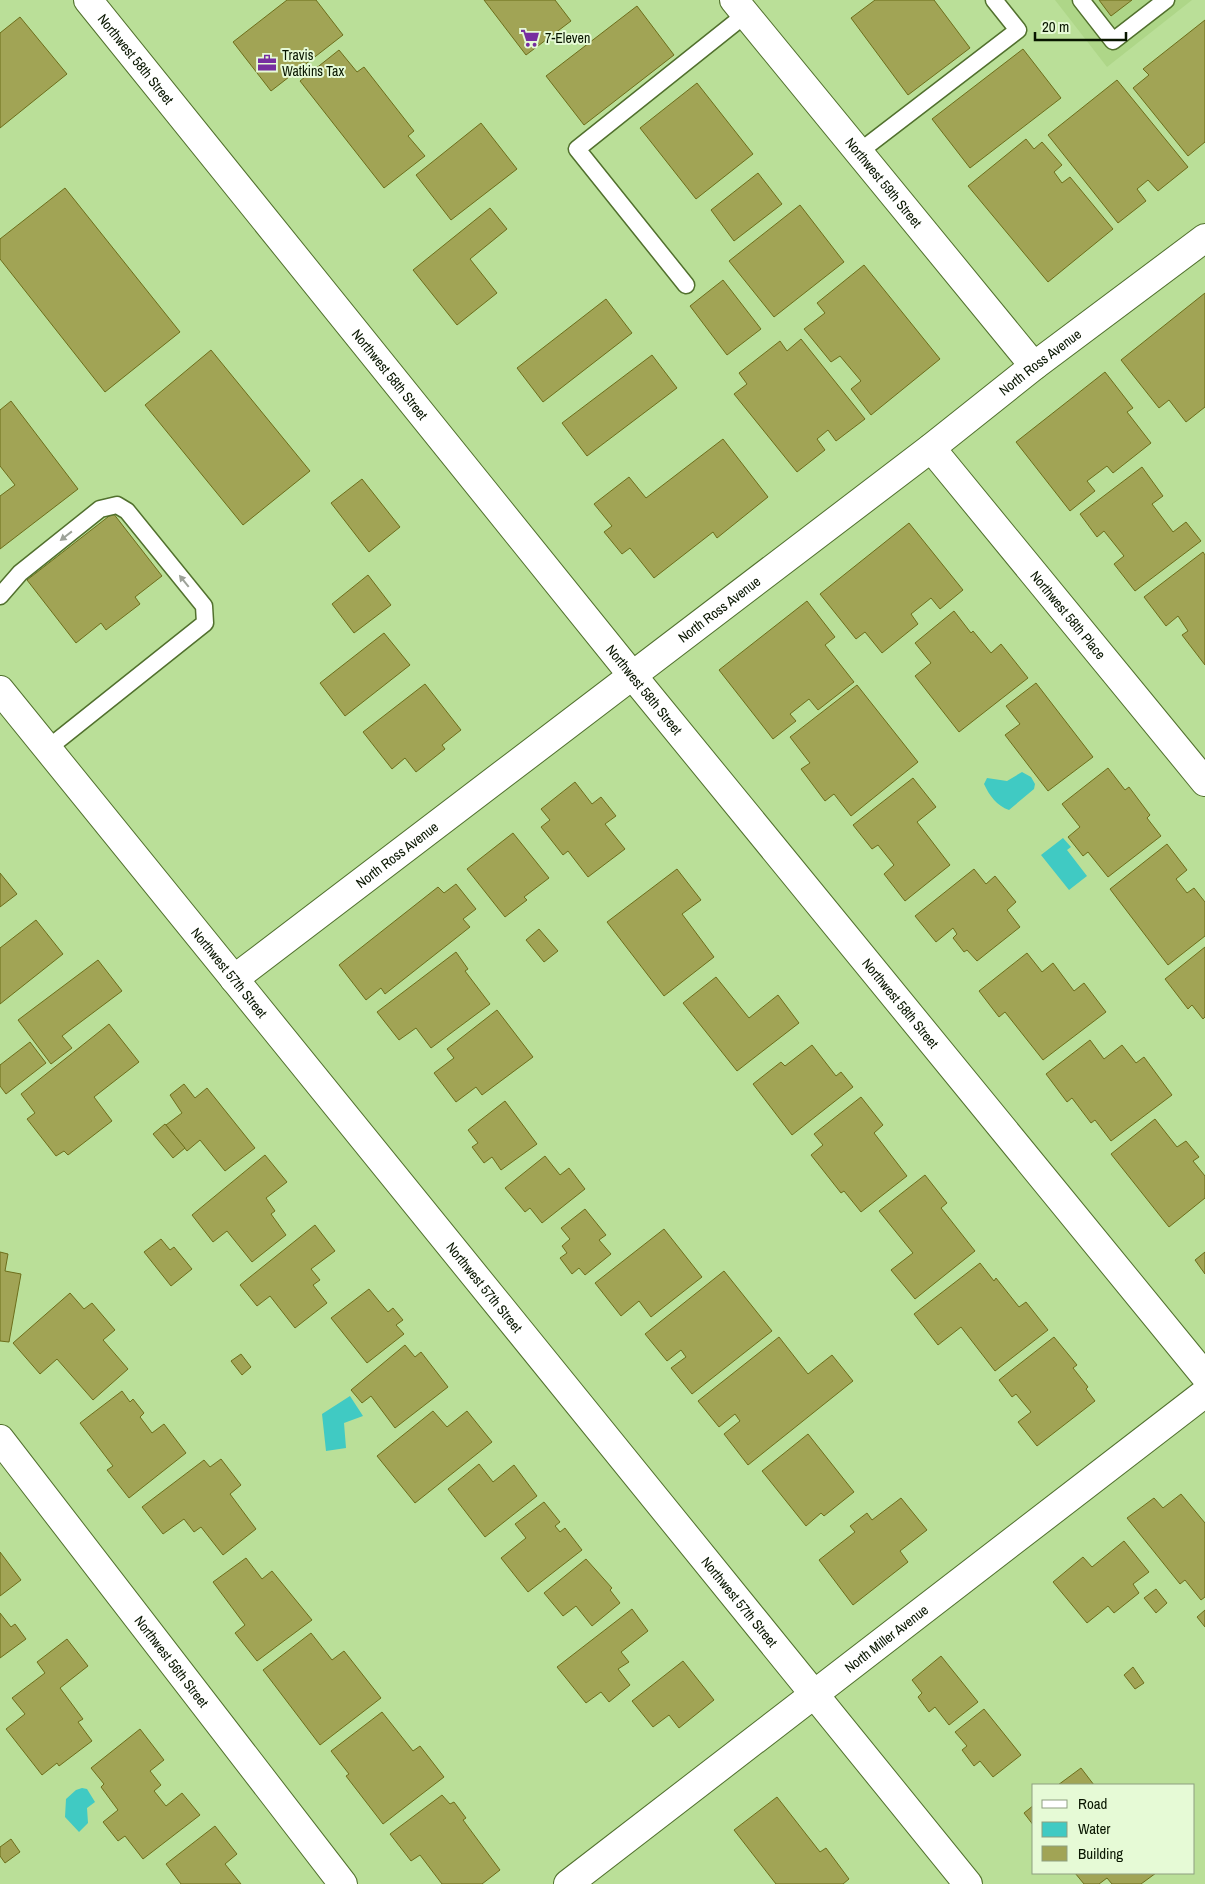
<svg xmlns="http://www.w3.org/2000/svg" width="1205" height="1884" viewBox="0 0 1205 1884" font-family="'Archivo Narrow',sans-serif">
	<rect width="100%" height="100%" fill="#badf98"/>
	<polygon fill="#aed688" points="1055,0 1192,0 1107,67"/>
	<g fill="#40cac3">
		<path d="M1022,772l9,5 4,7 -1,5 -25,21c-12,-4 -20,-15 -25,-26l3,-6 20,3z"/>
		<polygon points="1063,838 1071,847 1067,850 1087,876 1069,890 1041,855"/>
		<polygon points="350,1396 363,1416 344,1423 346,1448 326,1451 322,1414"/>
		<polygon points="82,1788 87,1789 95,1802 87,1808 88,1823 79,1832 65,1817 66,1799 76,1790"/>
	</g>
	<g fill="#a1a455" stroke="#6d6e1b">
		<polygon points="287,0 316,0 343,35 271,91 233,42"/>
		<polygon points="484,0 555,0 571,21 526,55"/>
		<polygon points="875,0 934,0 970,48 908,95 851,18"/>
		<polygon points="1099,0 1132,0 1111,16"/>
		<polygon points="637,6 674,55 584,125 546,76"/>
		<polygon points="20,17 67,74 0,128 0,33"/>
		<polygon points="1205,20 1205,142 1188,156 1133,88 1149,75 1143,69"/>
		<polygon points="1023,49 1061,98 970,168 932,119"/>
		<polygon points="339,50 357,72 364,67 414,131 408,136 425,156 384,188 300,81"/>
		<polygon points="1117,80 1188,167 1158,191 1148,180 1137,189 1146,201 1118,223 1048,135"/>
		<polygon points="697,83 753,154 696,199 640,128"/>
		<polygon points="481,123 517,169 451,220 416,175"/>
		<polygon points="1026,139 1034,149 1042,142 1062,165 1054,172 1062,183 1070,177 1113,229 1048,282 968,186"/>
		<polygon points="758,173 782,204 734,241 711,210"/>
		<polygon points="65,188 180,332 105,392 0,259 0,239"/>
		<polygon points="800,205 844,262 774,317 729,261"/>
		<polygon points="490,208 507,229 470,259 497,293 457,325 413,270"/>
		<polygon points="864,265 940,359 871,415 851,389 861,381 840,356 831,362 804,329 825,313 817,303"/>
		<polygon points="723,280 761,329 727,355 690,306"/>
		<polygon points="1205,293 1205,407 1186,422 1169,400 1159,408 1121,360"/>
		<polygon points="606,299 632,333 543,402 517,368"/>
		<polygon points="801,339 865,419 836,441 828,430 817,439 825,450 797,472 734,394 747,384 739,373 780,341 787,351"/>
		<polygon points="211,350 310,471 243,525 145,405"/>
		<polygon points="652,355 677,388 587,456 562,423"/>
		<polygon points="1105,372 1133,408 1127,412 1151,443 1113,473 1107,466 1087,481 1095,491 1070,511 1016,442"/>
		<polygon points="11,401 78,489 0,549 0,496 15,485 0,466 0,410"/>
		<polygon points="723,439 768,497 717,538 713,532 654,578 630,548 622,554 604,532 612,526 594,504 629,477 646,498"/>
		<polygon points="1142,467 1163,496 1152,504 1173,532 1186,522 1201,541 1135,591 1114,564 1124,556 1104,531 1097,537 1080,514"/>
		<polygon points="362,479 400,527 369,552 331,503"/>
		<polygon points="113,513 162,576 135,597 140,604 106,630 101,623 76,643 27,580"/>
		<polygon points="909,523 963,590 940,609 931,598 911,614 918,624 882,653 865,632 856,639 820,594"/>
		<polygon points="1203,552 1205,555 1205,665 1182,635 1188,631 1178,616 1166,626 1144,597"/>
		<polygon points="368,575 391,605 354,633 332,604"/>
		<polygon points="807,601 835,637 825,645 854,682 818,710 809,699 790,714 796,721 773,739 719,670"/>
		<polygon points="954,611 971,633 973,631 991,653 1001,644 1028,678 959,732 915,676 931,663 915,643"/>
		<polygon points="384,633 410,665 345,716 320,683"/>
		<polygon points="1036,683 1093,757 1048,791 1005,735 1020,724 1006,706"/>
		<polygon points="425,684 461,730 442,745 445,749 416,772 405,758 392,769 363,732"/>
		<polygon points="857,685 918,762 851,816 834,794 825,801 801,769 810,763 790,737"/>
		<polygon points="1108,768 1125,790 1129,787 1150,815 1147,818 1161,836 1108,877 1088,852 1083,856 1068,837 1080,827 1062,804"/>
		<polygon points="913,778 936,807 917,822 950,865 905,901 884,874 894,865 878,845 872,849 853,825"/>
		<polygon points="575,782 592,804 601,797 616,816 605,824 625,849 588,877 568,851 563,855 541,827 550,820 541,809"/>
		<polygon points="513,833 549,878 524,897 527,900 505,917 467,869"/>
		<polygon points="1167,844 1187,870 1176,879 1187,893 1194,888 1205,902 1205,936 1168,965 1110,889"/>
		<polygon points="677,869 701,900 682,914 714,957 664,996 607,922"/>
		<polygon points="974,869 986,884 995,876 1016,902 1007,910 1020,927 977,961 967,950 964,952 953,938 957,934 953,928 936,942 915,916"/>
		<polygon points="0,873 17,894 0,907"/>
		<polygon points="456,884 476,909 463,919 470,927 385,994 381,988 366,1000 339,965 438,887 444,893"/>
		<polygon points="36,920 63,954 0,1004 0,948"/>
		<polygon points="539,929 558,951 544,962 526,940"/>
		<polygon points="1205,947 1205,1017 1203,1019 1192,1005 1188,1009 1165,979"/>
		<polygon points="456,952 468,969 465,971 490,1004 431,1048 416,1028 399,1040 377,1012"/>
		<polygon points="1027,953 1042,972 1053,963 1074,991 1084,983 1106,1012 1043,1060 1005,1012 999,1017 979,991"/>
		<polygon points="98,960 122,991 62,1036 72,1048 51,1064 18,1020"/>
		<polygon points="716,977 749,1018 778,995 799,1023 737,1071 683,1003"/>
		<polygon points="497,1010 533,1057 482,1095 476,1087 456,1102 434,1073 454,1058 447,1049"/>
		<polygon points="109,1024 139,1062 94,1097 112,1121 68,1155 64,1151 56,1156 27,1119 35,1113 21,1094"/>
		<polygon points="1090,1040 1104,1059 1122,1045 1136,1063 1144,1057 1172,1095 1111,1141 1095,1120 1091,1123 1072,1098 1067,1102 1046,1074"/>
		<polygon points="30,1042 46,1063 6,1094 0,1086 0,1065"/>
		<polygon points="812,1045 836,1076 841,1072 853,1087 792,1135 753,1084 781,1062 785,1066"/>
		<polygon points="184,1084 195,1098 207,1088 255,1148 225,1171 200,1140 187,1151 166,1125 182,1113 170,1095"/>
		<polygon points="861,1097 883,1125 874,1133 907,1176 861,1212 844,1191 841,1193 811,1155 823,1145 814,1134"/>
		<polygon points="505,1101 537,1144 501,1170 492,1157 484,1163 472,1147 478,1143 468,1130"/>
		<polygon points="1155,1119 1177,1147 1186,1141 1199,1157 1193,1161 1205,1176 1205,1198 1169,1227 1111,1154"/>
		<polygon points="165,1124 185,1148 173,1158 153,1134"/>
		<polygon points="265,1155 287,1182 266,1198 275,1211 271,1214 286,1235 252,1262 227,1231 213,1242 192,1215"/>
		<polygon points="545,1156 560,1175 569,1168 585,1189 542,1223 530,1208 525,1212 505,1188"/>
		<polygon points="925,1175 947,1203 941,1208 975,1251 915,1299 891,1270 913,1253 879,1211"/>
		<polygon points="585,1209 606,1235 599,1240 611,1254 585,1275 579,1268 572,1274 560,1258 567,1253 562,1246 570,1239 561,1228"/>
		<polygon points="315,1225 335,1251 311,1269 320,1280 313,1285 327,1303 295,1328 270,1296 257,1306 240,1285"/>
		<polygon points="664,1229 702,1277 651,1317 639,1301 621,1316 595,1283"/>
		<polygon points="161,1239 170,1250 174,1247 192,1269 171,1286 144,1252"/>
		<polygon points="0,1252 8,1254 5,1271 21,1274 9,1342 0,1341"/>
		<polygon points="1205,1252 1205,1274 1195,1260"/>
		<polygon points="980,1263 994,1281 996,1278 1019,1307 1026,1302 1048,1330 995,1371 961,1327 938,1345 914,1314"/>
		<polygon points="724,1271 772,1331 692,1394 671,1368 686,1357 681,1350 667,1361 645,1334"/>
		<polygon points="369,1289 388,1312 393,1308 403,1320 396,1325 404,1334 367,1363 331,1318"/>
		<polygon points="70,1293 84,1309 92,1303 115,1330 103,1340 128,1369 93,1400 57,1359 40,1374 13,1343"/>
		<polygon points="779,1337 808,1374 832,1355 853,1381 748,1465 724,1434 740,1421 735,1414 719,1427 698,1401"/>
		<polygon points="1054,1337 1077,1365 1073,1368 1088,1387 1086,1389 1095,1401 1037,1446 1018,1422 1031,1412 1016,1394 1012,1397 999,1380"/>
		<polygon points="405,1345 415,1357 421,1352 448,1387 395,1428 371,1396 362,1403 351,1390"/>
		<polygon points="241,1354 251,1367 242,1375 231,1361"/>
		<polygon points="122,1391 130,1402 133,1399 144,1413 140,1417 152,1433 164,1424 186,1453 129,1498 107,1470 113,1466 80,1423"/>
		<polygon points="433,1411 447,1427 467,1411 492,1442 415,1503 377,1456"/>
		<polygon points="808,1434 854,1492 824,1516 821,1513 806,1526 762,1471"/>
		<polygon points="221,1459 241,1485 230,1494 256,1529 223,1555 201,1527 194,1532 184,1519 163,1534 142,1507 204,1460 210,1467"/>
		<polygon points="479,1464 493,1482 514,1465 537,1496 485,1537 448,1489"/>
		<polygon points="1181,1494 1205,1523 1205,1597 1201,1600 1185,1580 1180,1584 1127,1518 1154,1498 1163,1508"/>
		<polygon points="901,1498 927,1530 900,1551 908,1562 853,1605 819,1560 855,1532 850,1526 867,1513 872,1520"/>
		<polygon points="544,1502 560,1522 555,1526 560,1532 565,1528 582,1550 528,1592 501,1558 526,1538 515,1524"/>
		<polygon points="1124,1541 1149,1572 1133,1584 1139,1593 1114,1613 1108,1606 1087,1623 1053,1582 1083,1557 1092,1567"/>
		<polygon points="0,1552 21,1580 0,1596"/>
		<polygon points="246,1558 262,1579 272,1571 312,1620 257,1661 235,1633 245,1625 213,1582"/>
		<polygon points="586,1559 612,1588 610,1590 620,1603 592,1626 576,1606 563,1616 544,1593"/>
		<polygon points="1156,1589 1167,1603 1156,1613 1144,1598"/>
		<polygon points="632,1609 648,1631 621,1652 629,1662 618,1669 630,1685 609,1702 601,1692 586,1703 557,1667"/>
		<polygon points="1205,1610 1205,1627 1197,1617"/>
		<polygon points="0,1613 11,1627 15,1624 26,1639 0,1658"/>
		<polygon points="311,1633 332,1660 344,1651 381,1698 320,1745 263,1670"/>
		<polygon points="67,1639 88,1666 60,1688 83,1719 78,1722 92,1741 59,1766 57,1763 42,1775 6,1729 25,1714 12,1698 45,1673 37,1662"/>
		<polygon points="941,1656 978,1702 949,1725 935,1707 929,1712 918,1697 922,1693 912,1680"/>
		<polygon points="683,1661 714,1700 679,1728 669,1715 653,1727 632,1701"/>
		<polygon points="1133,1667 1144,1683 1135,1689 1124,1675"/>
		<polygon points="984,1709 1021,1755 993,1777 980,1761 974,1766 962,1750 967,1746 955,1732"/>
		<polygon points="382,1712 413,1751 420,1746 444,1777 383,1824 346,1776 349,1774 331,1751"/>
		<polygon points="140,1729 164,1760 150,1771 161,1785 154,1791 166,1806 182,1793 200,1815 143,1859 125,1836 118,1841 103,1822 118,1810 101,1787 104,1784 91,1768"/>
		<polygon points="1081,1768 1094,1785 1058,1785"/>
		<polygon points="442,1795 450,1804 454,1802 466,1818 463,1820 500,1870 482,1884 442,1884 420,1855 411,1861 390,1834"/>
		<polygon points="777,1797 820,1852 826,1848 849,1879 843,1884 776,1884 734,1830"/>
		<polygon points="1034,1805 1034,1826 1024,1813"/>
		<polygon points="215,1826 237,1854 225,1864 241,1884 181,1884 166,1864"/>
		<polygon points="11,1839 20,1852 5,1863 0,1856 0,1847"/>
		<polygon points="1075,1873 1156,1873 1141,1884 1112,1884 1107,1878 1099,1884 1084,1884"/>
	</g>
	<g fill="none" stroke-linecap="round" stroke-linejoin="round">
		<g stroke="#51702d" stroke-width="19">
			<g id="service">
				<polyline points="1081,0 1113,41 1166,0"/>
				<polyline points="859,152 1018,30 994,0"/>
				<polyline points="686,285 577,149 746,14"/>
				<polyline points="0,596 20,573 100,509 117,505 127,511 204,606 205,623 47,749"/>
			</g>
		</g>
		<g stroke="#51702d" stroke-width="30">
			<g id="minor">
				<path id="s1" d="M88,0l544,675 573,701"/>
				<path id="s2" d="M931,448l274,334"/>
				<path id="s3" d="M0,690l968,1194"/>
				<path id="s4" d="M234,979l697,-531 103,-82 171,-128"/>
				<path id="s5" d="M0,1439l343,445"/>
				<path id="s6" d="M568,1884l637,-491"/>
			</g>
		</g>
		<g stroke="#51702d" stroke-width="30">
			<g id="tertiary">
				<path id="s7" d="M734,0l300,366"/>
			</g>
		</g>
		<use href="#service" stroke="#fff" stroke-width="16"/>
		<use href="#minor" stroke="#fff" stroke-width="28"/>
		<use href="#tertiary" stroke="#fff" stroke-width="28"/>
	</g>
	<defs><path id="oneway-solid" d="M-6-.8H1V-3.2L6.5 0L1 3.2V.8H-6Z" transform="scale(1.25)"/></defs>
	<g fill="#9da299">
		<use href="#oneway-solid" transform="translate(66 536) rotate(142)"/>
		<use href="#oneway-solid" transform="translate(184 581) rotate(-129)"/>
	</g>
	<defs>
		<g id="supermarket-bare" transform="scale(1.5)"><path d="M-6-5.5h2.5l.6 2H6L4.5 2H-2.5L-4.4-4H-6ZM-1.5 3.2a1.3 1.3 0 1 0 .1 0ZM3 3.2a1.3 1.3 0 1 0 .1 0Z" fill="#772ea0" stroke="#e6fad6" stroke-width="2.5" paint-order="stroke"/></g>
		<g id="office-bare" transform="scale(1.5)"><path d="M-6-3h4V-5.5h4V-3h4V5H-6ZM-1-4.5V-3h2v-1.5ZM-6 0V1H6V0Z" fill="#772ea0" stroke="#e6fad6" stroke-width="2.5" paint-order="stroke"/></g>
	</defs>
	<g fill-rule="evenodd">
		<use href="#supermarket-bare" x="530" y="38"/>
		<use href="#office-bare" x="267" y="63"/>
	</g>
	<g text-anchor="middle" stroke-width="4" stroke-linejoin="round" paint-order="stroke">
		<g font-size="14" fill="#091600" stroke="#e6fad6" text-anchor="start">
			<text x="545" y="43">7-Eleven</text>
			<text x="282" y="60">Travis<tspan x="282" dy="16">Watkins Tax</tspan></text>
		</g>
		<g font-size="14" fill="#091600" stroke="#e6fad6">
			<text dy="5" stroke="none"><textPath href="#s1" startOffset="76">Northwest 58th Street</textPath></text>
			<text dy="5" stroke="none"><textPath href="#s7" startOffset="236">Northwest 59th Street</textPath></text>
			<text dy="5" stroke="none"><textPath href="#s4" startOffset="1015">North Ross Avenue</textPath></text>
			<text dy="5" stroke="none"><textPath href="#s1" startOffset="481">Northwest 58th Street</textPath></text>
			<text dy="5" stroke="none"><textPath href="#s4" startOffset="610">North Ross Avenue</textPath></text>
			<text dy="5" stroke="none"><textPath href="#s2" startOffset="216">Northwest 58th Place</textPath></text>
			<text dy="5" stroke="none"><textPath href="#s1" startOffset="886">Northwest 58th Street</textPath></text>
			<text dy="5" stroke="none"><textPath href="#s4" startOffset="205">North Ross Avenue</textPath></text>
			<text dy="5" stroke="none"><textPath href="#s3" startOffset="364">Northwest 57th Street</textPath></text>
			<text dy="5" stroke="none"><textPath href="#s1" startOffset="1291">Northwest 58th Street</textPath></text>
			<text dy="5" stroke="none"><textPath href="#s3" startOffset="769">Northwest 57th Street</textPath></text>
			<text dy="5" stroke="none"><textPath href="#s3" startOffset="1174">Northwest 57th Street</textPath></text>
			<text dy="5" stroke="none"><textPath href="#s6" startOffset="402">North Miller Avenue</textPath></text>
			<text dy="5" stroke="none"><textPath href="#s5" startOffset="281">Northwest 56th Street</textPath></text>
		</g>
	</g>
	<rect x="1032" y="1784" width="162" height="90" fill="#e6fad6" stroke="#8e9f80"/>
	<rect x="1042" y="1800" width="25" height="8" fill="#ffffff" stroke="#8e9f80"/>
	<text x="1078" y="1809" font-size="15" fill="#091600">Road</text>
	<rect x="1042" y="1822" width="25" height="15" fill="#40cac3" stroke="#8e9f80"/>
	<text x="1078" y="1834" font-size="15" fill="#091600">Water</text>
	<rect x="1042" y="1846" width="25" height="15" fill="#a1a455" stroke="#8e9f80"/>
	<text x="1078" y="1859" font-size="15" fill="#091600">Building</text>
	<path d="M1035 32v8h91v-8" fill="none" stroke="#091600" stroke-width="2.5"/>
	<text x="1042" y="32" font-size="15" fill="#091600" stroke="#e6fad6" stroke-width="4" paint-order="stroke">20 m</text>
</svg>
